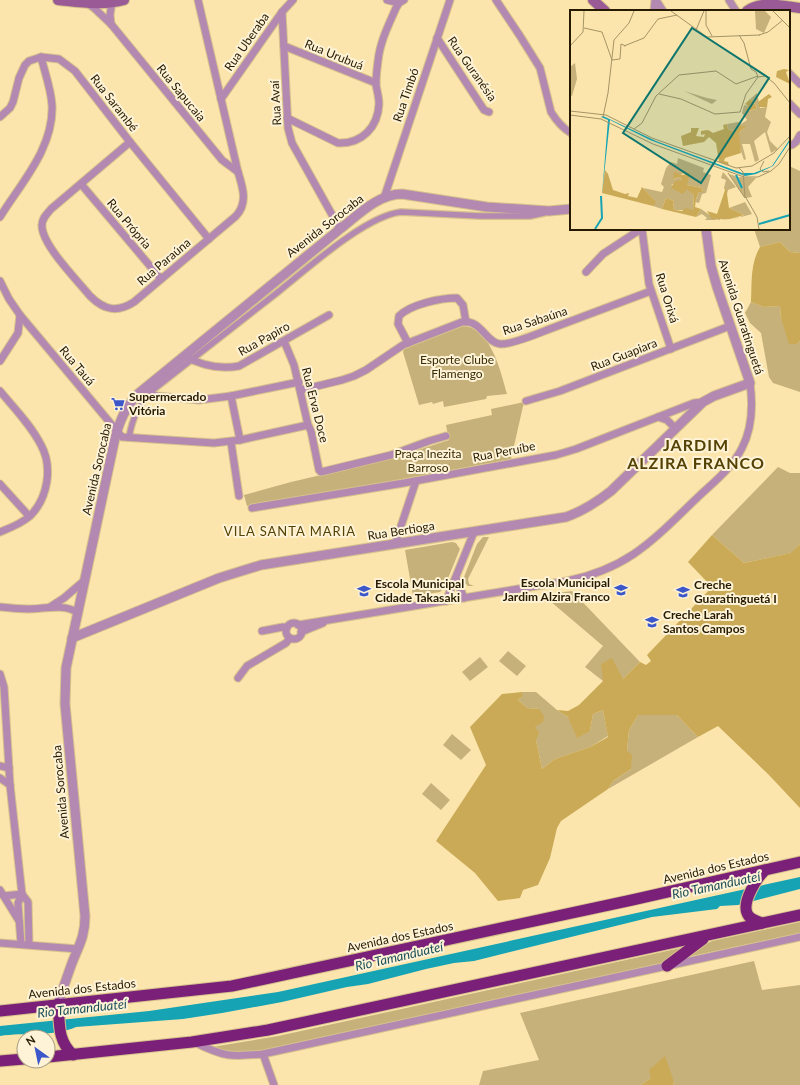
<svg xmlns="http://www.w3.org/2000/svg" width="800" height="1085" viewBox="0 0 800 1085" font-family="Lato,sans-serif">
	<rect width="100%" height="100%" fill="#fbe5ac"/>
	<g fill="#c7b17a">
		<polygon points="789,166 800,171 800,253 790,252 780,242 760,247 754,229 789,229"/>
		<polygon points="751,302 764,307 780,306 781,318 797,344 800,341 800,392 773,383 769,377 761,333 750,323 745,313"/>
		<path d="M462,326c29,0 39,47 45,68l-20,2 -1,3 -42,8 -1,-6 -10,3 -1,-2 -13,3 -16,-53 1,-3z"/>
		<polygon points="524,402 511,459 321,494 247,506 244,495 291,482 390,459 449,440 446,425 492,415 491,409"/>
		<polygon points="778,467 790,473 800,473 800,544 792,553 744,563 712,535"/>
		<polygon points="483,537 489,537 468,579 469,584 474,586 468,586 464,582 464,577 477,544"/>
		<polygon points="452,542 456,543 460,549 444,588 440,592 413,596 405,550"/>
		<polygon points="572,591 640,662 623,679 603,681 585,667 603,646 543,595"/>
		<polygon points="508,651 526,666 517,676 499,661"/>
		<polygon points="480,657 488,667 470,681 462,672"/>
		<polygon points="522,692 536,692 557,710 590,731 593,714 603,710 608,736 590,747 555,759 542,769 536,740 535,727 539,709 527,708 518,700 522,697"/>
		<polygon points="638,715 677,715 698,737 608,789 613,781 631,769 627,751 629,730"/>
		<polygon points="452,734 471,750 461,760 443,745"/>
		<polygon points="431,783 450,800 441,810 422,794"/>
		<polygon points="800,922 800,933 687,957 706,944 712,941"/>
		<path d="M685,947l-16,13 -9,4 -394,86c-18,3 -36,4 -54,-3l66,-11z"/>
		<polygon points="754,961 762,990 800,985 800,1085 673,1085 674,1082 651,1078 641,1085 479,1085 483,1071 539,1060 520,1013"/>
	</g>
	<g fill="#caaa56">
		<path d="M780,242l10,10 10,1v88l-3,3h-8l-8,-26 -1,-12 -16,1 -13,-5c1,-19 -1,-38 9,-55z"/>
		<polygon points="712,535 744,563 791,553 800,544 800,808 768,774 718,726 698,737 677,715 638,715 629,730 627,751 632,755 631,769 613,781 608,789 561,821 557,828 550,858 538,885 523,890 520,898 498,901 475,873 436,841 486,765 470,727 502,694 522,692 522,697 518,700 527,708 539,709 544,716 543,722 535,727 539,733 536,740 542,769 555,759 590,747 608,737 603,710 593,714 590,731 577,738 568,717 557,710 568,711 579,705 603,681 601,664 612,658 623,679 640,662 646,665 651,661 647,655 712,587 688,562"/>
		<polygon points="665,1056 674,1082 673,1085 641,1085 651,1078 649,1070"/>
	</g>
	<path fill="#16a3b4" d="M800,877v12l-62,16 -18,1 -3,3 -65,8 -178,44 -20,2 -28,6 -58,15 -21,3 -65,15 -60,11 -39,6 -107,8c-22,10 -52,5 -76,9v-10l149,-15 129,-19z"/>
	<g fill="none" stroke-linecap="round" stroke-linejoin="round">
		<g stroke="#d5c18d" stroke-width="8">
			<path id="pedestrian" d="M129,438c3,-20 10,-35 25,-49 41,-32 82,-64 124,-97 29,-23 87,-76 123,-80l79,4h50l14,-3"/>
		</g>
		<g stroke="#d5c18d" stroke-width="9">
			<g id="minor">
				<polyline points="387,0 399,3"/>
				<path d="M496,0l24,36 20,32 11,44c5,8 11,16 20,21"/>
				<polyline points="656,0 663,11"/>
				<polyline points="729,0 736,11"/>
				<polyline points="87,3 94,8 111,24 222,160 238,172"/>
				<polyline points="654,11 655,0"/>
				<polyline points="282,12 288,128 292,143 340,229"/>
				<polyline points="111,24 110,15 112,2"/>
				<polyline points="437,38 484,110 489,112"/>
				<polyline points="284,46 376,83"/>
				<polyline points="789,73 800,84"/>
				<polyline points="221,99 282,12 293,0"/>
				<polyline points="789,103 800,114"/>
				<polyline points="0,117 10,108 13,102 19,78 25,65 29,61 41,57 59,59 75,71 130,142 209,239"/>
				<path d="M287,118l51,25c24,1 40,-16 41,-39 0,-7 -2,-13 -3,-19 0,-8 1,-17 2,-24 2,-19 10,-35 18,-53l3,-5 5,-3"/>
				<path d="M130,142l-79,67c-4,5 -9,9 -9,16 -1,19 35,55 48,71 14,14 27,17 44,6l102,-86c12,-13 7,-28 2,-44l-40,-172"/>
				<polyline points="789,145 792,145 796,142 800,135"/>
				<polyline points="81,184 161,279"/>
				<polyline points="384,198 450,0"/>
				<path d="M0,217c21,-34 54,-69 52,-112 -1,-16 -7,-32 -11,-48"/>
				<polyline points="642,229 649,284 671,349"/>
				<polyline points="586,272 603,254 641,229"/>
				<polyline points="0,281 9,299 20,315 18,333 0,361"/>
				<polyline points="20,315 122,437 214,443 240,440 308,425"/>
				<polyline points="284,341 294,365 308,425 311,431 319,470 321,472 391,455 429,441 446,436"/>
				<path d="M408,343l-10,-19 1,-8c12,-12 42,-18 58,-18l6,7 3,17"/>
				<path d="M184,356c17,9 35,14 55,10l90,-51"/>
				<polyline points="144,388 149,394 157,396 199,400 231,396 299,382"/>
				<path d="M301,390l41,-10 12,-4 12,-6 37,-25 59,-23c19,-3 24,21 38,22 10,1 37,-10 47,-14 35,-13 69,-26 104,-39"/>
				<path d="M0,391c14,17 31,34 41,54 12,22 7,53 -11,71 -9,8 -20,12 -30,16"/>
				<polyline points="231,396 240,440"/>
				<polyline points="526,401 560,391 730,326"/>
				<polyline points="658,417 667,420 675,428"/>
				<polyline points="231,442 239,496"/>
				<polyline points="0,484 29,516"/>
				<polyline points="252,508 404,483 556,455 576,449 694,403 703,402"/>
				<polyline points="395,544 416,481"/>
				<polyline points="456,578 464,598"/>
				<polyline points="446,601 474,532"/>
				<path d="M0,607c9,1 19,2 28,2 17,0 36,-6 50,4"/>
				<polyline points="50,607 64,598 85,580"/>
				<circle cx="294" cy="631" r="8"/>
				<path d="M298,625l269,-44c63,-13 87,-42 131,-84 16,-15 34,-29 44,-49 11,-21 11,-43 8,-65"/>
				<polyline points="262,631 283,627 287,628"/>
				<polyline points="301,632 323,623"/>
				<polyline points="0,674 4,687 10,785 22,894 18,903 21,944"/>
				<polyline points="238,678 247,666 286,643 290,638"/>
				<polyline points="0,766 9,768"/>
				<polyline points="0,778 10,785"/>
				<polyline points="0,890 19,921"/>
				<polyline points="22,894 28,902 29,944"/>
				<polyline points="4,896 22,894"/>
				<polyline points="0,943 78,949"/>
				<path d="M194,1042c30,15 37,15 69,12l537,-117"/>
				<polyline points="263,1054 274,1085"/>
			</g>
		</g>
		<g stroke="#d5c18d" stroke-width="11">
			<g id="tertiary">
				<path d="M72,638l147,-60 42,-13 305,-48c17,-6 31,-15 45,-26l92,-89 11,-6 36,-13 -33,-96 -6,-21 -5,-37"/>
				<path d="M58,1004c4,-13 9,-27 14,-41 7,-18 13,-26 13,-47l-20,-212 1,-36 49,-230c5,-18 11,-32 24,-45l201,-164c18,-14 38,-35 62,-35l85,13 62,4 22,-2"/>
			</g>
		</g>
		<g stroke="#d5c18d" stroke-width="12">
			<g id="secondary">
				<path d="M58,0c21,2 44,6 66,0"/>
				<polyline points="593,0 605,11"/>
				<path d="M747,11c14,-11 36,-5 53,-3"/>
			</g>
		</g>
		<g stroke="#d5c18d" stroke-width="13">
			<g id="trunk">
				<path d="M762,923c-6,-2 -13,-4 -15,-10 -5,-12 10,-35 18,-43"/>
				<polyline points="667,966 703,939"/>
				<path d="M58,1004c2,20 -1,36 15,51"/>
				<polyline points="0,1011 232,986 632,900 800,862"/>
				<polyline points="48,1057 192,1042 268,1030 800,915"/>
				<polyline points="0,1061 24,1059"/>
			</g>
		</g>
		<use href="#pedestrian" stroke="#b489b1" stroke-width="5.5"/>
		<use href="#minor" stroke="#b489b1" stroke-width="7"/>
		<use href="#tertiary" stroke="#b489b1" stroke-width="9"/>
		<use href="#secondary" stroke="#995a96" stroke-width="10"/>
		<use href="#trunk" stroke="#7a2079" stroke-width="11"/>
	</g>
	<defs>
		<g id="supermarket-bare" transform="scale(1.08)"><path d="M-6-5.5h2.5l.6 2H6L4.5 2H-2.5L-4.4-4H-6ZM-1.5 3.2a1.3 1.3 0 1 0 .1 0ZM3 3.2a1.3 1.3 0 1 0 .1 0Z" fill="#3c57ca" stroke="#fef3d7" stroke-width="2.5" paint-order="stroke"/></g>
		<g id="school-bare" transform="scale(1.08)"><path d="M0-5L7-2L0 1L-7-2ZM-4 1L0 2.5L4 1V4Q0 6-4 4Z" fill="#3c57ca" stroke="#fef3d7" stroke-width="2.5" paint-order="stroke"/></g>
	</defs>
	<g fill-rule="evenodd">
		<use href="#supermarket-bare" x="118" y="404"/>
		<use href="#school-bare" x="621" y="590"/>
		<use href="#school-bare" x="364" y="591"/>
		<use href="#school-bare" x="683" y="592"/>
		<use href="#school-bare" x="652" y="622"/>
	</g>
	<g text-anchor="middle" stroke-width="4" stroke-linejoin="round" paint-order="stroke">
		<g font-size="12" fill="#261b00" stroke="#fef3d7">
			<text transform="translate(247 42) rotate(-55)" y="4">Rua Uberaba</text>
			<text transform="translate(334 55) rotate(22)" y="4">Rua Urubuá</text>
			<text transform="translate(472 69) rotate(55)" y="4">Rua Guranésia</text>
			<text transform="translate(181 93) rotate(51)" y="4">Rua Sapucaia</text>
			<text transform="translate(406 95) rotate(-71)" y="4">Rua Timbó</text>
			<text transform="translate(114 103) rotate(52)" y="4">Rua Sarambé</text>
			<text transform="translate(276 103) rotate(-93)" y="4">Rua Avaí</text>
			<text transform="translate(129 224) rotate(50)" y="4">Rua Própria</text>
			<text transform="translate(325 226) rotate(-38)" y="4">Avenida Sorocaba</text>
			<text transform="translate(164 262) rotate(-40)" y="4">Rua Paraúna</text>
			<text transform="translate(667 298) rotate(73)" y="4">Rua Orixá</text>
			<text transform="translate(741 317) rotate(72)" y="4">Avenida Guaratinguetá</text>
			<text transform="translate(535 321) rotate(-18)" y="4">Rua Sabaúna</text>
			<text transform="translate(264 339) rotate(-29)" y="4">Rua Papiro</text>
			<text transform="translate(624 355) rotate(-21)" y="4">Rua Guapiara</text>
			<text transform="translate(77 366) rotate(50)" y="4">Rua Tauá</text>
			<text transform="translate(315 405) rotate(76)" y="4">Rua Erva Doce</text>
			<text transform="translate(504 452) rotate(-11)" y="4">Rua Peruíbe</text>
			<text transform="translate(97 469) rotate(-77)" y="4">Avenida Sorocaba</text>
			<text transform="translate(401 531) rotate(-9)" y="4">Rua Bertioga</text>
			<text transform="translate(61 792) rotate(-95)" y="4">Avenida Sorocaba</text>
			<text transform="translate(716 868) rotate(-13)" y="4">Avenida dos Estados</text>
			<text transform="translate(400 937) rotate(-12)" y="4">Avenida dos Estados</text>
			<text transform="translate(82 989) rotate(-6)" y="4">Avenida dos Estados</text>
		</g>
		<g font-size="12" fill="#372a04" stroke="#fef3d7">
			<text x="457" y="364">Esporte Clube<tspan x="457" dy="14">Flamengo</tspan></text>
			<text x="428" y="458">Praça Inezita<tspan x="428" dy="14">Barroso</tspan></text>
		</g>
		<g font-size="12" font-weight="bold" fill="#261b00" stroke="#fef3d7" text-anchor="start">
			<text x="129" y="401">Supermercado<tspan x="129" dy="14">Vitória</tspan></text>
			<text x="610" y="587" text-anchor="end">Escola Municipal<tspan x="610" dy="14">Jardim Alzira Franco</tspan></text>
			<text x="375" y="588">Escola Municipal<tspan x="375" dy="14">Cidade Takasaki</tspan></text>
			<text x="694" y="589">Creche<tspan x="694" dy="14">Guaratinguetá I</tspan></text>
			<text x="663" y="619">Creche Larah<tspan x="663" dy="14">Santos Campos</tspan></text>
		</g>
		<g font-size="13" letter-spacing="1" fill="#544104" stroke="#fef3d7">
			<text x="290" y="536">VILA SANTA MARIA</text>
		</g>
		<g font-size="13" font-style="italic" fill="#1d5159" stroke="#fef3d7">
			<text transform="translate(716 885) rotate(-12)" y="5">Rio Tamanduateí</text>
			<text transform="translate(399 956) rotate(-13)" y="5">Rio Tamanduateí</text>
			<text transform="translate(82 1008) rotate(-6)" y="5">Rio Tamanduateí</text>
		</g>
		<g font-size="16" font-weight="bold" letter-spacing="1" fill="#544104" stroke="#fef3d7">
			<text x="696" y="451">JARDIM<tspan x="696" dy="18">ALZIRA FRANCO</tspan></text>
		</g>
	</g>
	<g transform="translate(570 10)">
		<rect width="220" height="220" fill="#fbe5ac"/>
		<path d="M185,1h10l6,6 -7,16 -8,-4zM5,53l2,16 -5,17 -2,-1v-28zM114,81l23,7 10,2 -5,4zM187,83l3,15 7,-1 -2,10 6,5 -4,10 3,9 8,8 -7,4 -6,-21 -11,9 5,19 -4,2 -5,-18h-8l4,15 -2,1 -5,-15v-12l5,-5 -6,-2 -5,5 -5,-2 -1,-5 11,-2 3,2 6,-4 -5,-7 2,-8 4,1 -1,5 10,-2 -2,-5 -5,-5zM108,148l26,10 -1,4 8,3 -5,18 -4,1 -3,9 -4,-1 4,-10h4l-1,-4 -15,-3v-12l-12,2 -1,4 6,-2 2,3 -11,5 17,4 6,6 -1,15h-18l-2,-2 1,-7 -8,-3 -4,11 -9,-3v-7l-10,-11 19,4 2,-5 -3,-3 5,-16 5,-6 6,2zM153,162l13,15 -8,3 -1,4 -3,-6 2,-8 -5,-2zM159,164l6,2 7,12 -4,-11 18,1 -8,9 4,10 -7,1zM175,192l7,12 -11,3 -17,3h-19l2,-2 -5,-4 -6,3 5,-8 16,11 2,-2 1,2 18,-2 6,-3 -15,-7z" fill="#c7b17a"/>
		<path d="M214,59l5,1 -3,2 4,12 -14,-7 1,-6zM199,84l3,3 -4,2 -1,8h-8l-1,-5zM180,89l5,5 2,5 -11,2 2,-5 -3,-2zM157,114l1,5 5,2 5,-5h8l-7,7 2,20 -16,5 -1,3 4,1 1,4 -10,-4 -3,-19 -7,-6 -5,5 -21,4 -2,-10 10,-4v-4h8l-3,8 8,1 1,-3 -4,1v-4l7,-1 5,3 11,-4 -1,-4zM35,160l3,4 5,16 12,4 4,-1 -1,3 9,2 5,-11 14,15 -3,4 -51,-13zM104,162l9,3 7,-3 -3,13 15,3 1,4h-4l-3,7 -1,8 6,2 -5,8 -34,-8 4,-11 8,3 -1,7 2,2 7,1 4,-3 7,2 1,-15 -7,-6 -4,5 -12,-6 4,-7 7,-1 -2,-3 -7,2zM156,177l3,21 15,7 -14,4h-18l-5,-8 10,3z" fill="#caaa56"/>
		<path d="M33,106l53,25 86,32h12l18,-7 18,-27v2l-17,25 -17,8 -11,2 -95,-36 -40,-20 -8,74 6,-74 -7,-3z" fill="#16a3b4"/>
		<path fill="none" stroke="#16a3b4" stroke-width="2" d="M166,165l6,13M189,214l31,-9M25,219l7,-11 -1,-22"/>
		<path fill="none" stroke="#a69467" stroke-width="1" d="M101,1l36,26 53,-2M136,1v14l6,11M203,1l17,17M14,18l18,4 10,28 8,-1 1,-15 5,2M126,20l8,-19M169,25l5,8 7,26 5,3 2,5 7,-1 9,7 16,20M189,25l9,-3 15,-12M0,36l13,-14 1,-21M54,36l20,-8 14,-19 19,-4M89,84l22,5 34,15 25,-2 6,-18 12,-17M0,101l36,4 46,23 84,30 16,-2 22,-13 16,-17M0,105l31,4 52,25 91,33h14l13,-6 8,-7 11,-17M33,107l5,-24 6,-53 15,-17 5,-12M64,119l8,-6 14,-27 23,-21 37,-4 20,13 22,-8M194,151l-4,8 3,3 6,-1M169,158l4,4 2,24 12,21 2,12M158,163l17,25"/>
		<path fill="#0f766e" fill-opacity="0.15" stroke="#0f766e" stroke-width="2" d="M122,18l77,50 -68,105 -78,-50z"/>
		<rect width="220" height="220" fill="none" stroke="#261b00" stroke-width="2"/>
	</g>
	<g transform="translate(36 1049) rotate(327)"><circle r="19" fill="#fef3d7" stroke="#a89d81"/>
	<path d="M0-3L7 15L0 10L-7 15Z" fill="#3c57ca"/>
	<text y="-6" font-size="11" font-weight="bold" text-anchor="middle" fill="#261b00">N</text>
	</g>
</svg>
